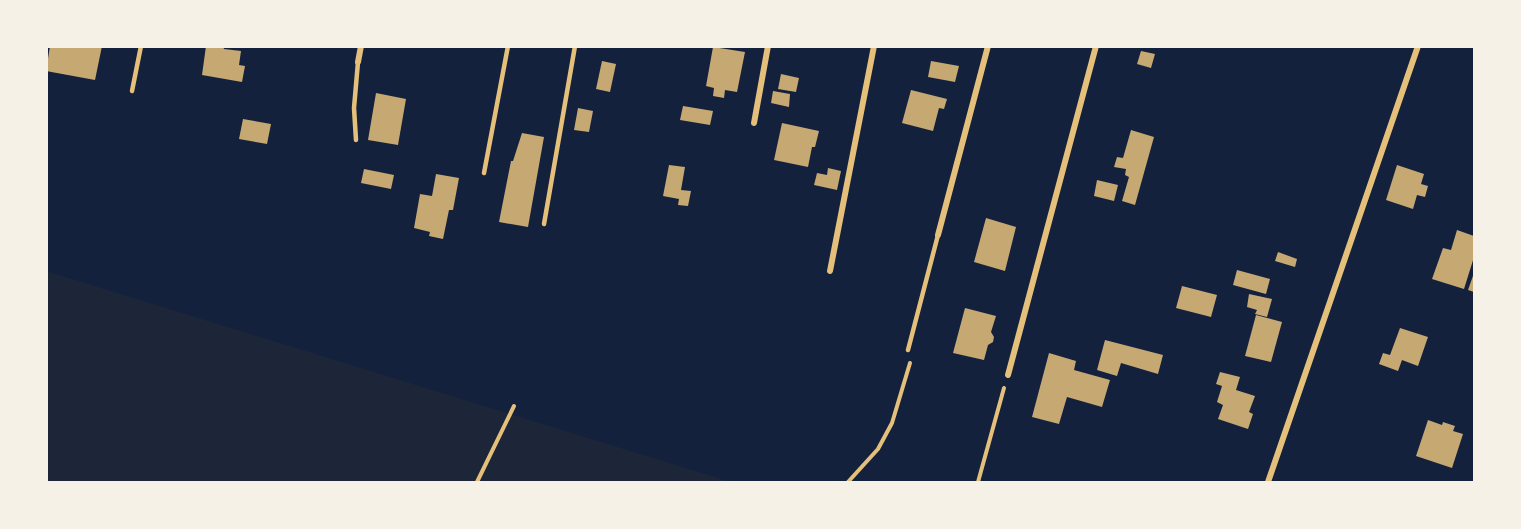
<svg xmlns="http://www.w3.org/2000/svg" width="1521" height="529" viewBox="0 0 1521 529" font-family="'Roboto Condensed',sans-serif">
	<rect width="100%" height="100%" fill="#14213d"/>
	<polygon fill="#1d2539" points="46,271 731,482 47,482"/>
	<g fill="#c6a872">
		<polygon points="50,46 102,46 95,80 46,71"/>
		<polygon points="206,46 223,46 224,49 241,51 239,65 245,66 242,82 202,75"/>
		<polygon points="713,47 745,52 737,92 725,90 724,98 713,96 714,88 706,86"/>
		<polygon points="1141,51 1155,54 1151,68 1137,64"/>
		<polygon points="602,61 616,64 610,92 596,89"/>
		<polygon points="931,61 959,66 955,82 928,77"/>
		<polygon points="781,74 799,78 796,92 778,89"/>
		<polygon points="911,90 947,99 944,109 939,108 933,131 902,123"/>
		<polygon points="773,91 790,94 789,107 771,103"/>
		<polygon points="376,93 406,99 398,145 368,140"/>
		<polygon points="683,106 713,111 710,125 680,120"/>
		<polygon points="578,108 593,111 589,132 574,130"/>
		<polygon points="243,119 271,124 267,144 239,139"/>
		<polygon points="782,123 819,131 815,147 812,147 808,167 774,160"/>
		<polygon points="1131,130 1154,137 1135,205 1122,201 1129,177 1125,175 1126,169 1114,167 1117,157 1123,158"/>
		<polygon points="522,133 544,137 528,227 499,222 511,161 513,161"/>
		<polygon points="669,165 685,167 681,190 691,191 688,206 678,205 679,199 663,196"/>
		<polygon points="1397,165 1424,174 1421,184 1428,186 1425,197 1417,195 1413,209 1386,200"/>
		<polygon points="828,168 841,171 837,190 814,185 817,173 827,175"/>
		<polygon points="364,169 394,175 391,189 361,183"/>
		<polygon points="436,174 459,178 453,210 449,210 443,239 429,236 430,232 414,228 420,194 432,196"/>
		<polygon points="1097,180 1118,185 1114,201 1094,196"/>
		<polygon points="986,218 1016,227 1005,271 974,262"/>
		<polygon points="1457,230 1474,236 1474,257 1464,289 1432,279 1443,248 1451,250"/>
		<polygon points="1278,252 1297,259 1295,267 1275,261"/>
		<polygon points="1237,270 1270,279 1266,294 1233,285"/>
		<polygon points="1474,273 1474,292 1468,290"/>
		<polygon points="1182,286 1217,295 1211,317 1176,308"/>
		<polygon points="1249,294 1272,299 1267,317 1255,314 1257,310 1247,307"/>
		<polygon points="965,308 996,316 991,332 994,337 993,342 988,345 984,360 953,353"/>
		<polygon points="1256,315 1282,322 1271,362 1245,356"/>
		<polygon points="1400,328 1428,337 1418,366 1402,360 1398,371 1379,364 1383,353 1390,355"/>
		<polygon points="1105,340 1163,355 1158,374 1121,363 1117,376 1097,370"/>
		<polygon points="1049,353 1076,361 1074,370 1110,380 1102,407 1067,397 1059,424 1032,417"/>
		<polygon points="1220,372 1240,377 1236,390 1255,396 1249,412 1253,414 1248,429 1218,419 1223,405 1217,402 1222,386 1216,384"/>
		<polygon points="1428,420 1442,425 1443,422 1455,426 1453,431 1463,434 1452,468 1416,456"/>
	</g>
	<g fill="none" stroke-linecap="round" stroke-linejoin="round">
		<g stroke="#e5c07b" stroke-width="4">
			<polyline points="477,482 514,406"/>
			<polyline points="848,482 878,449 892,423 910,363"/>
			<polyline points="978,482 1004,388"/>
		</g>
		<g stroke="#e5c07b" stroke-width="4.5">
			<polyline points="132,91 141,46"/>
			<polyline points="356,140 354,108 358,62"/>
			<polyline points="484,173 508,46"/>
			<polyline points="544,224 575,46"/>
			<polyline points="908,350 938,235"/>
		</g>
		<g stroke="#e5c07b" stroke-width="6">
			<polyline points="358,62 361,46"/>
			<polyline points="754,123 768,46"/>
			<polyline points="938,235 988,46"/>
			<polyline points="830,271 874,46"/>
			<polyline points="1008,375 1096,46"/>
			<polyline points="1268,482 1418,46"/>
		</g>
	</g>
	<rect width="1521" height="529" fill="none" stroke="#f6f1e7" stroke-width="96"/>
</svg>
